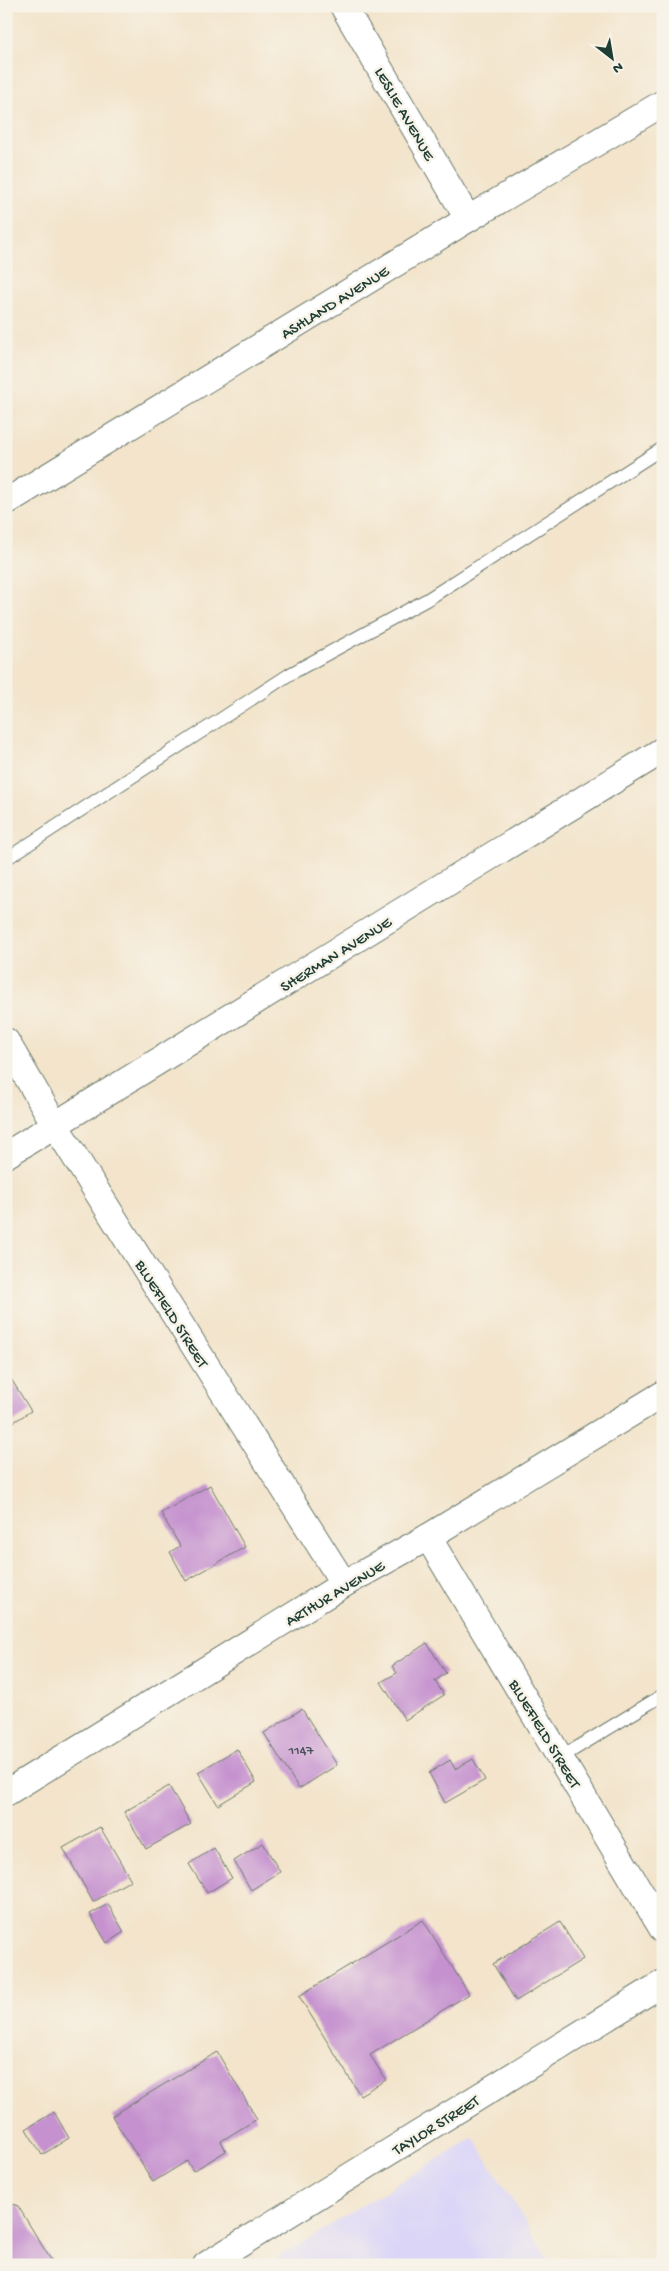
<svg xmlns="http://www.w3.org/2000/svg" width="669" height="2271" viewBox="0 0 669 2271" font-family="'Gochi Hand',sans-serif">
	<rect width="100%" height="100%" fill="#f7f3e8"/>
	<filter id="ink" filterUnits="userSpaceOnUse"><feTurbulence type="fractalNoise" baseFrequency=".02" numOctaves="2"/><feDisplacementMap in="SourceGraphic" scale="10" xChannelSelector="R" yChannelSelector="G"/><feConvolveMatrix kernelMatrix="1 2 1 2 8 2 1 2 1" color-interpolation-filters="sRGB"/></filter>
	<filter id="wash" filterUnits="userSpaceOnUse"><feTurbulence type="fractalNoise" baseFrequency=".0096" numOctaves="4" result="noise"/><feDisplacementMap in="SourceGraphic" scale="20" xChannelSelector="R" yChannelSelector="G"/><feGaussianBlur stdDeviation="1.12" result="paint"/><feColorMatrix in="noise" values="0 0 0 0 0 0 0 0 0 0 0 0 0 0 0 0 0 1.4 0 .05"/><feComposite in="paint" operator="in"/></filter>
	<g filter="url(#wash)">
		<rect width="100%" height="100%" fill="#f3e4cb"/>
		<polygon fill="#dbd6f7" points="473,2137 552,2265 266,2265"/>
		<g id="blocks">
			<g fill="#c591cf">
				<polygon points="8,1374 31,1411 6,1427 6,1375"/>
				<polygon points="210,1485 245,1547 186,1581 170,1552 180,1546 161,1513"/>
				<polygon points="427,1643 446,1673 435,1681 444,1695 405,1720 381,1682 397,1673 392,1666"/>
				<polygon points="302,1709 337,1765 299,1789 264,1733"/>
				<polygon points="237,1749 256,1782 218,1805 198,1772"/>
				<polygon points="473,1759 485,1780 445,1803 429,1773 450,1760 455,1769"/>
				<polygon points="169,1786 191,1824 146,1849 124,1812"/>
				<polygon points="100,1827 131,1880 93,1902 63,1848"/>
				<polygon points="263,1843 280,1872 251,1890 234,1861"/>
				<polygon points="214,1848 232,1878 207,1893 189,1864"/>
				<polygon points="108,1904 124,1932 107,1943 90,1914"/>
				<polygon points="423,1920 469,1994 370,2055 386,2080 360,2095 299,1996"/>
				<polygon points="560,1922 583,1959 516,2001 493,1964"/>
				<polygon points="217,2052 257,2119 221,2141 226,2151 193,2171 187,2161 153,2182 112,2116"/>
				<polygon points="54,2112 69,2138 42,2155 26,2129"/>
				<polygon points="6,2202 18,2206 54,2265 6,2265"/>
			</g>
		</g>
	</g>
	<g filter="url(#ink)">
		<use href="#blocks" fill-opacity="0" stroke="#697769" stroke-width="1"/>
		<g fill="none" stroke-linecap="round" stroke-linejoin="round">
			<g stroke="#697769" stroke-width="14">
				<g id="lane">
					<polyline points="6,859 290,674 428,599 663,448"/>
					<polyline points="560,1758 663,1695"/>
				</g>
			</g>
			<g stroke="#697769" stroke-width="28">
				<g id="street">
					<polyline points="343,6 468,219"/>
					<polyline points="6,502 468,219 663,103"/>
					<polyline points="6,1041 55,1125 344,1584"/>
					<polyline points="6,1155 663,750"/>
					<polyline points="428,1537 663,1930"/>
					<polyline points="6,1793 344,1584 428,1537 663,1394"/>
					<polyline points="206,2265 663,1983"/>
				</g>
			</g>
			<use href="#lane" stroke="#fff" stroke-width="12"/>
			<use href="#street" stroke="#fff" stroke-width="26"/>
		</g>
	</g>
	<g text-anchor="middle" stroke-width="5" stroke-linejoin="round" paint-order="stroke">
		<g font-size="14" fill="#48525b">
			<text x="301" y="1754">1147</text>
		</g>
		<g font-size="16" fill="#1f3d34" stroke="#f7f3e8">
			<text transform="translate(406 113) rotate(60)" y="6">LESLIE AVENUE</text>
			<text transform="translate(334 301) rotate(-32)" y="6">ASHLAND AVENUE</text>
			<text transform="translate(335 953) rotate(-32)" y="6">SHERMAN AVENUE</text>
			<text transform="translate(173 1313) rotate(58)" y="6">BLUEFIELD STREET</text>
			<text transform="translate(334 1592) rotate(-31)" y="6">ARTHUR AVENUE</text>
			<text transform="translate(546 1733) rotate(59)" y="6">BLUEFIELD STREET</text>
			<text transform="translate(435 2124) rotate(-32)" y="6">TAYLOR STREET</text>
		</g>
	</g>
	<rect width="669" height="2271" fill="none" stroke="#f7f3e8" stroke-width="25"/>
	<g transform="translate(612 58) rotate(149)" stroke="#f7f3e8" stroke-width="4" paint-order="stroke">
	<path d="M0-4L9 19L0 12L-9 19Z" fill="#1f3d34"/>
	<text y="-8" font-size="14" font-weight="bold" text-anchor="middle" fill="#1f3d34">N</text>
	</g>
</svg>
